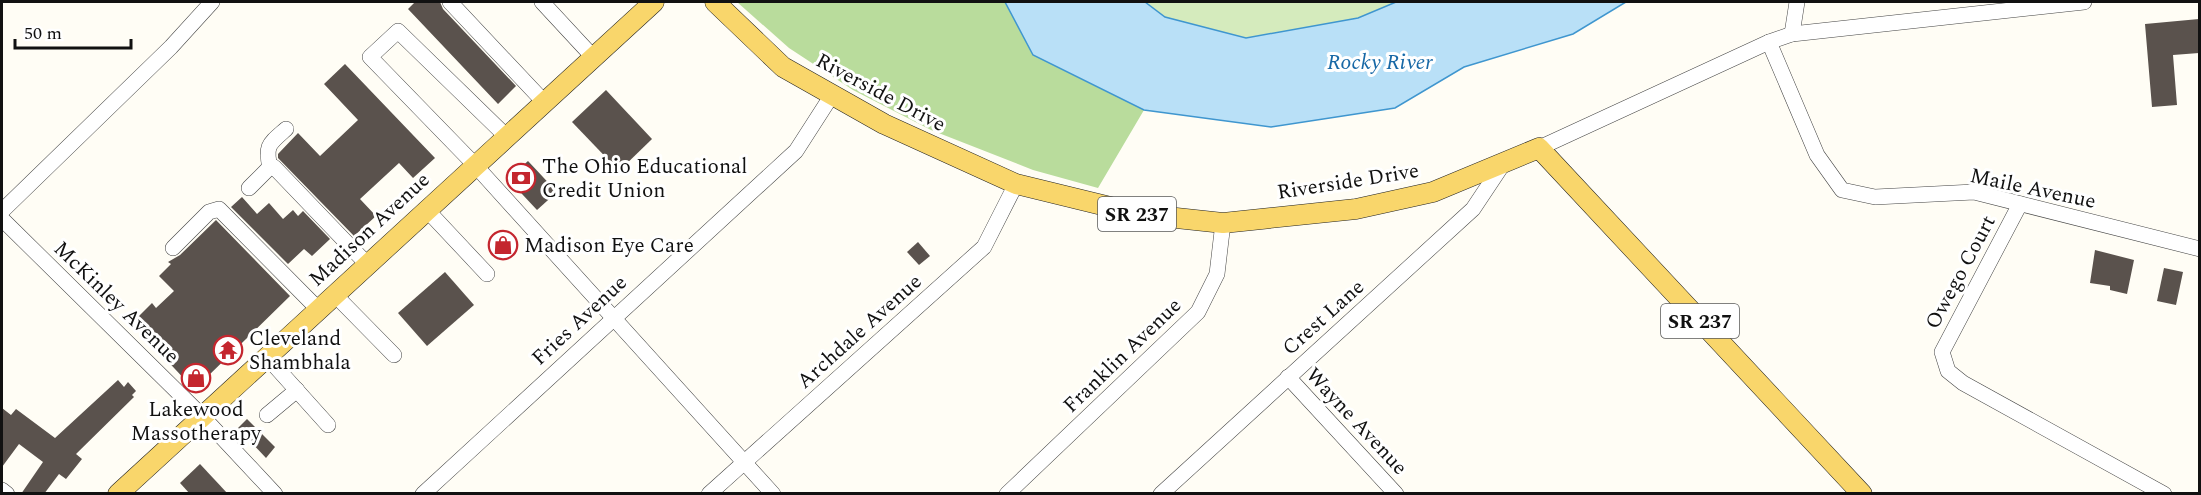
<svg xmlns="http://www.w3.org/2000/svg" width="2201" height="495" viewBox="0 0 2201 495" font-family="Spectral,serif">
	<rect width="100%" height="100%" fill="#fffdf5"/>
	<polygon fill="#d5ebbd" points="1145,2 1396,2 1358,18 1246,38 1165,17"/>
	<polygon fill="#b9dc9c" points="737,2 1005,2 1033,55 1144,110 1098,188 1033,170 931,130 853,90 789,48"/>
	<polygon fill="#b9e0f7" stroke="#3f96cf" stroke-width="1.5" points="1005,2 1145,2 1165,17 1246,38 1358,18 1396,2 1626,2 1573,34 1464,67 1395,108 1271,127 1144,110 1033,55"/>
	<g fill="#5a524d">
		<polygon points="415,2 440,2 443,9 516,86 498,104 408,9"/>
		<polygon points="2199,19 2199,53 2173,55 2177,105 2152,107 2145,24"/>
		<polygon points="345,64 435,158 413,178 399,163 360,199 376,216 354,236 278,158 278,154 298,133 320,156 358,120 324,84"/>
		<polygon points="606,90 652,139 619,171 572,122"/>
		<polygon points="528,161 557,192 537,210 508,179"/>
		<polygon points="242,197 257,214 269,203 283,219 293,210 298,216 303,211 330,239 312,256 304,249 288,264 231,207"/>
		<polygon points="216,220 290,296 206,378 189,384 132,323 152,303 156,308 174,291 159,276 171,264 168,262 180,255"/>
		<polygon points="918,242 930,256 919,265 907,252"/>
		<polygon points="2095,250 2134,260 2127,294 2110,290 2110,286 2090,283"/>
		<polygon points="2164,268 2183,272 2176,305 2157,301"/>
		<polygon points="445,272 474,305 427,346 398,313"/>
		<polygon points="118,380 124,387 128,382 136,391 132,395 134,397 76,454 82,459 66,479 59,474 44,494 21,494 43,462 19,444 2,467 2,408 11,415 16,409 55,438"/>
		<polygon points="247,419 275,447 266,458 238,428"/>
		<polygon points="200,464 228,494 190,494 180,483"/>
	</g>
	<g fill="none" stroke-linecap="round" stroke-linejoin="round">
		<g stroke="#444" stroke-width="16">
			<g id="minor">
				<polyline points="450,2 544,102"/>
				<polyline points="542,2 593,57"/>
				<polyline points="1792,34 1797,2"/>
				<polyline points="1769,42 1817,155 1842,190 1875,197 1974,192 2200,249"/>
				<polyline points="506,136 398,31 370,57 474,164 773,494"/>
				<polyline points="1539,148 1769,42 1792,34 2084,2"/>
				<path d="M270,168c-5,-23 -1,-24 16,-39"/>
				<polyline points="249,188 268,169 274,167 367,264"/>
				<polyline points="2020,204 1942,352 1948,371 1963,383 2164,494"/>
				<polyline points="426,209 487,274"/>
				<polyline points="2,211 171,47 212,2"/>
				<polyline points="2,219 202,416 275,494"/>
				<polyline points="173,248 209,212 219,209 318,309"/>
				<polyline points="334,294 394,355"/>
				<polyline points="266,356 328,425"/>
				<polyline points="1288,377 1396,494"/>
				<polyline points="267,415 297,390"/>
				<polyline points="2,490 7,494"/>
				<polyline points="423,494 796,151 832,95"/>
				<polyline points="709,494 984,247 1016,184"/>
				<polyline points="1007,494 1198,312 1217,274 1223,223"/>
				<polyline points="1161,494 1473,209 1503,164"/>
			</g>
		</g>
		<g stroke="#222" stroke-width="21">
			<g id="major">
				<polyline points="715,2 783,67 884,124 1016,184 1139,214 1223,223 1356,209 1433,192 1539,148 1862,494"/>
				<polyline points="118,494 654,2"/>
			</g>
		</g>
		<use href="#minor" stroke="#fff" stroke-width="15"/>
		<use href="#major" stroke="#f9d66b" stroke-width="20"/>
	</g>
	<defs>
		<g id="bank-ring" transform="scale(1.5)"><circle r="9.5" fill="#fff" stroke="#c4262e" stroke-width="1.5"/><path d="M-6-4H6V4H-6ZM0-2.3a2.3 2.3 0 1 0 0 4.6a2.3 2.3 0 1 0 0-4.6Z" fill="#c4262e"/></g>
		<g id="shop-ring" transform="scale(1.5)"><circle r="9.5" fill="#fff" stroke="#c4262e" stroke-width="1.5"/><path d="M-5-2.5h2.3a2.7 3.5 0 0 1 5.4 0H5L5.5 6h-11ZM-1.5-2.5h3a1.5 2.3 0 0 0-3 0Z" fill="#c4262e"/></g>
		<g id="temple-ring" transform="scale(1.5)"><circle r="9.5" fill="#fff" stroke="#c4262e" stroke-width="1.5"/><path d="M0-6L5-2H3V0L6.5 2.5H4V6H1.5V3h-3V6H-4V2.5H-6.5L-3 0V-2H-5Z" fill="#c4262e"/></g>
	</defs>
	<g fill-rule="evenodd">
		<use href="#bank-ring" x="521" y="178"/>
		<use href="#shop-ring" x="503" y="245"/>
		<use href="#temple-ring" x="228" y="350"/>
		<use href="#shop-ring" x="196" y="378"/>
	</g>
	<g text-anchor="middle" stroke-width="6" stroke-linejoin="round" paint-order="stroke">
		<g fill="#fff" stroke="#585858" stroke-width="1.5">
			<rect x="1098" y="197" width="78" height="34" rx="4.5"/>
			<rect x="1661" y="304" width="78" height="34" rx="4.5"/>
		</g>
		<g font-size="20" font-weight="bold" fill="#111">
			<text x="1137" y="221">SR 237</text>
			<text x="1700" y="328">SR 237</text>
		</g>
		<g font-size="21" fill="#111" stroke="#fff">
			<text transform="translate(881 92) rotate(28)" y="7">Riverside Drive</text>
			<text transform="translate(1348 181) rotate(-9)" y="7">Riverside Drive</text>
			<text transform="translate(2033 188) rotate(12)" y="7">Maile Avenue</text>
			<text transform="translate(369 229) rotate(-43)" y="7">Madison Avenue</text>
			<text transform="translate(1960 272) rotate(-62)" y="7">Owego Court</text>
			<text transform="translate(117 302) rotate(44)" y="7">McKinley Avenue</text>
			<text transform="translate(1323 317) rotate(-42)" y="7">Crest Lane</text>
			<text transform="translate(579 320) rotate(-43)" y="7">Fries Avenue</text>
			<text transform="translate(859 331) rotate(-42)" y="7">Archdale Avenue</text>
			<text transform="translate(1122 355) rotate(-44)" y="7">Franklin Avenue</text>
			<text transform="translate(1357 421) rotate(47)" y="7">Wayne Avenue</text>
		</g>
		<g font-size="21" fill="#111" stroke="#fff" text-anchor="start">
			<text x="542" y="173">The Ohio Educational<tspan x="542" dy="24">Credit Union</tspan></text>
			<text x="524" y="252">Madison Eye Care</text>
			<text x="249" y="345">Cleveland<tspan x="249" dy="24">Shambhala</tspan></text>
			<text x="196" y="416" text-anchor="middle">Lakewood<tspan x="196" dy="24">Massotherapy</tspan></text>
		</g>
		<g font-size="22" font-style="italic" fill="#1768a6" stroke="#fff">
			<text x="1380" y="69">Rocky River</text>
		</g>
	</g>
	<rect width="2201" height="495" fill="none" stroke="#111111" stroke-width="6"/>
	<path d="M15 39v9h116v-9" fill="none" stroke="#111111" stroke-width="3"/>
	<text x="24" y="39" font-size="18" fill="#111111" stroke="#ffffff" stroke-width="4.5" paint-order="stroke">50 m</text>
</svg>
